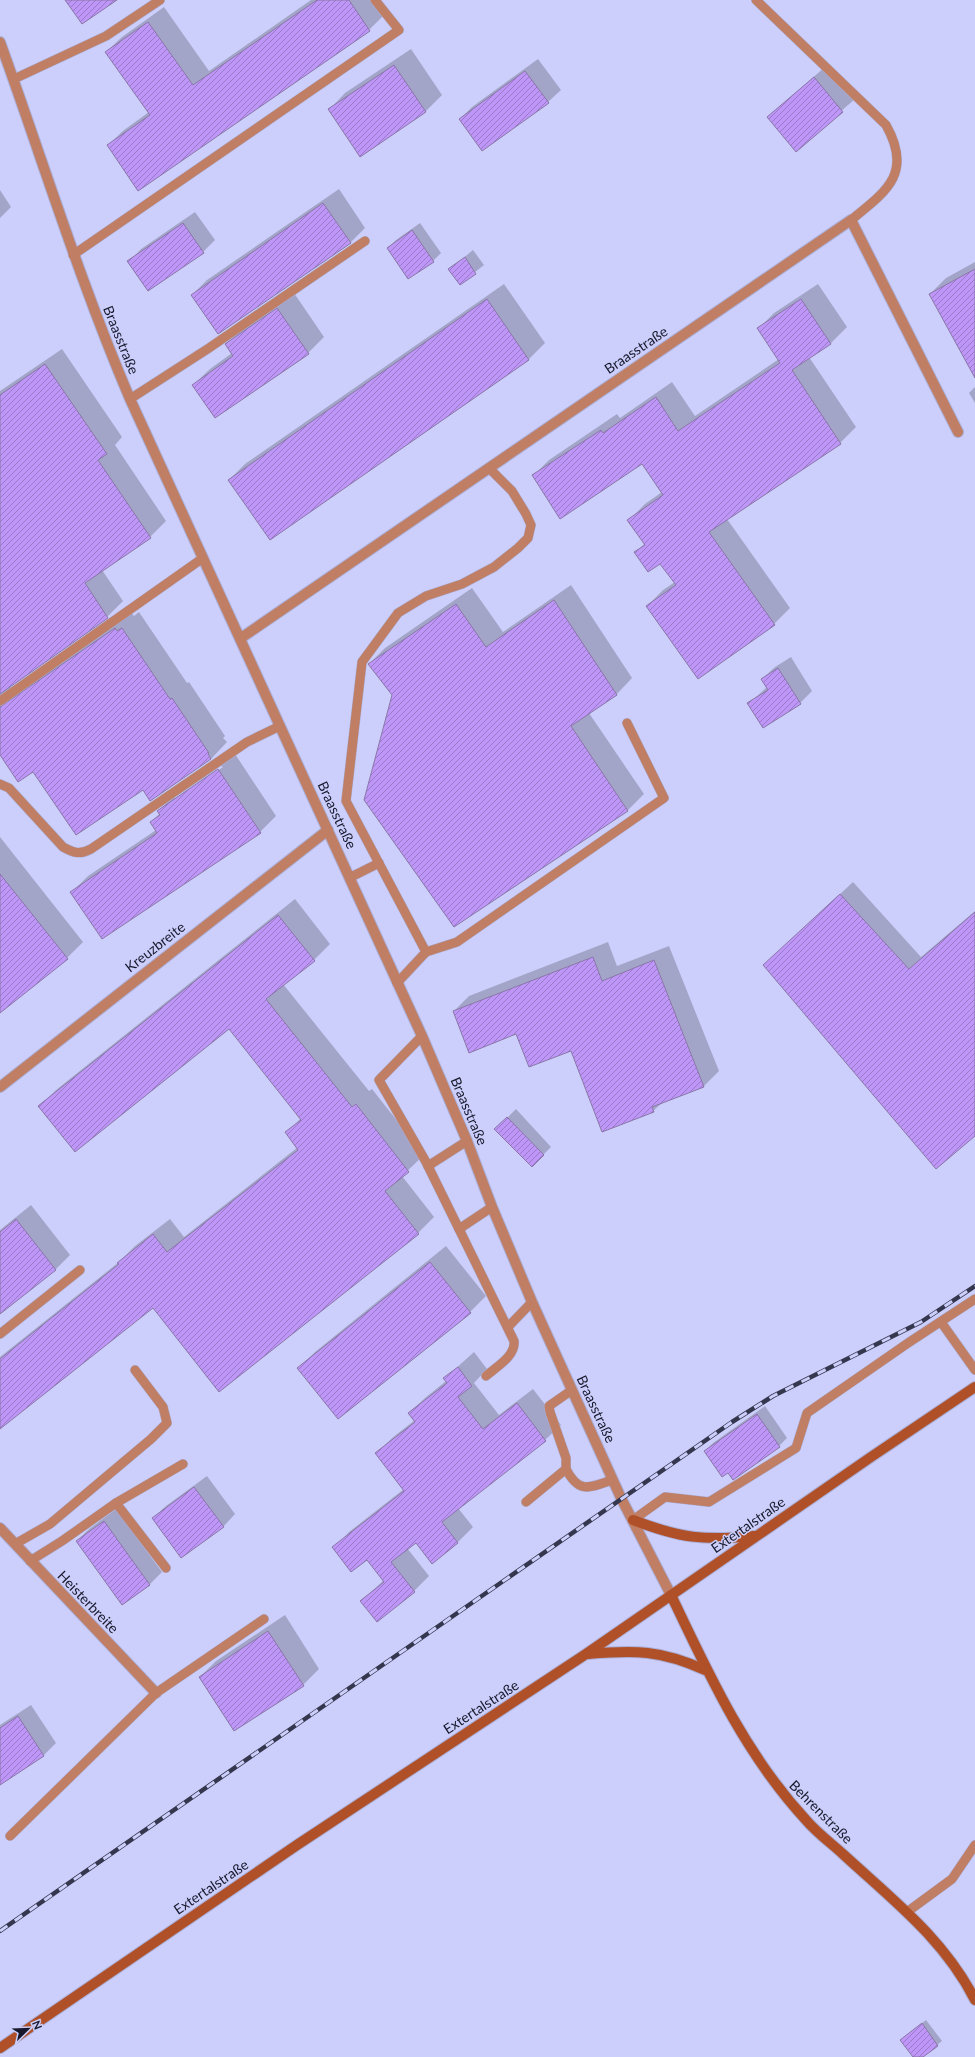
<svg xmlns="http://www.w3.org/2000/svg" width="975" height="2057" viewBox="0 0 975 2057" font-family="Lato,sans-serif">
	<defs>
		<pattern id="building-hatch" width="6" height="6" patternUnits="userSpaceOnUse"><rect width="6" height="6" fill="#bd96f7"/><path d="M-1 1l2-2M0 6l6-6M5 7l2-2" fill="none" stroke="#9979c8"/></pattern>
	</defs>
	<rect width="100%" height="100%" fill="#cccffb"/>
	<g fill="#0003" fill-rule="evenodd">
		<polygon points="311,0 375,0 385,14 369,30 139,189 108,145 124,130 149,112 106,52 122,37 164,7 209,71"/>
		<polygon points="411,49 442,95 426,111 360,155 329,110 345,93"/>
		<polygon points="538,59 561,90 548,102 483,150 460,119 472,107"/>
		<polygon points="826,66 855,99 796,150 768,117"/>
		<polygon points="339,189 365,228 350,243 192,295 207,280"/>
		<polygon points="0,190 11,207 0,218"/>
		<polygon points="195,212 215,240 203,252 129,262 141,249"/>
		<polygon points="420,223 441,253 433,261 388,248 396,240"/>
		<polygon points="473,250 484,265 460,284 450,269"/>
		<polygon points="975,262 975,376 930,294 946,278"/>
		<polygon points="504,284 545,343 529,359 271,539 229,480 245,464"/>
		<polygon points="818,284 847,327 831,343 809,357 856,427 840,443 727,519 790,608 774,624 647,606 663,590 675,582 660,562 635,553 645,543 629,520 645,504 662,492 643,463 533,476 549,460 617,414 620,418 672,382 695,416 779,359 758,329 774,313"/>
		<polygon points="294,293 324,337 308,353 193,385 210,369 232,353 226,344 243,328"/>
		<polygon points="62,349 122,437 115,445 166,521 150,537 102,570 123,601 107,617 10,685 11,688 14,691 131,612 134,616 139,612 187,683 189,682 225,736 223,738 227,742 211,759 143,788 33,771 0,753 0,391"/>
		<polygon points="975,387 975,403 969,393"/>
		<polygon points="571,585 632,678 616,695 589,713 644,794 628,810 454,926 393,694 369,664 385,648 472,588 503,632"/>
		<polygon points="791,657 812,691 800,703 748,704 767,687 762,679 775,667"/>
		<path d="M235,754l41,62 -16,16 -188,60 16,-16 68,-46 -5,-8 9,-9 -2,-2 17,-16zM221,766l2,1 -48,33v-3z"/>
		<polygon points="0,837 83,942 67,958 0,1012"/>
		<polygon points="853,882 921,957 975,911 975,1135 764,965"/>
		<polygon points="295,899 330,944 314,960 283,984 369,1091 372,1089 424,1155 402,1176 434,1217 418,1233 153,1306 0,1428 0,1357 119,1262 135,1246 170,1219 184,1237 298,1147 286,1133 301,1118 229,1027 40,1106 56,1090"/>
		<polygon points="608,942 617,966 669,946 719,1071 704,1086 662,1103 653,1111 571,1050 454,1011 469,996"/>
		<polygon points="516,1109 551,1147 532,1166 496,1129"/>
		<polygon points="31,1205 70,1255 55,1270 0,1313 0,1230"/>
		<polygon points="446,1246 486,1296 470,1312 299,1368 315,1352"/>
		<polygon points="474,1352 487,1369 474,1383 499,1415 533,1389 561,1425 545,1440 458,1508 473,1527 458,1542 432,1562 416,1541 407,1548 429,1576 414,1591 361,1601 384,1580 367,1559 334,1548 349,1532 404,1489 377,1453 392,1438 415,1420 409,1413 425,1398 446,1381 444,1379"/>
		<polygon points="765,1406 787,1438 779,1446 733,1479 729,1472 705,1451 713,1443"/>
		<polygon points="207,1476 235,1514 223,1527 153,1518 166,1506"/>
		<polygon points="116,1509 162,1572 150,1584 122,1604 77,1541 89,1529"/>
		<polygon points="285,1615 319,1669 303,1685 235,1730 200,1677 216,1661"/>
		<polygon points="31,1705 56,1743 44,1755 0,1784 0,1725"/>
		<polygon points="926,2020 942,2041 922,2057 915,2057 905,2036"/>
	</g>
	<g fill="url(#building-hatch)" stroke="#8a77a8">
		<polygon points="65,0 117,0 82,24"/>
		<polygon points="317,0 349,0 370,31 138,191 107,145 150,115 105,52 148,22 193,85"/>
		<polygon points="394,65 426,112 360,157 328,109"/>
		<polygon points="525,71 549,103 482,151 459,119"/>
		<polygon points="814,77 843,112 796,152 767,117"/>
		<polygon points="323,203 351,243 218,334 191,295"/>
		<polygon points="183,223 204,253 148,291 127,261"/>
		<polygon points="412,230 434,262 408,279 387,248"/>
		<polygon points="465,257 476,274 460,285 448,269"/>
		<polygon points="975,269 975,378 929,294"/>
		<polygon points="487,299 529,360 270,540 228,480"/>
		<polygon points="801,299 831,344 792,370 841,444 709,532 775,625 698,679 646,606 676,585 660,564 648,572 634,552 645,545 627,520 663,495 642,464 560,519 532,475 601,430 603,433 656,397 678,431 780,363 757,328"/>
		<polygon points="277,308 309,354 215,418 192,385 233,356 225,344"/>
		<polygon points="45,364 107,454 98,460 151,538 85,583 108,618 0,694 0,395"/>
		<polygon points="554,600 617,695 571,726 628,811 454,927 364,800 392,695 368,664 456,604 486,647"/>
		<polygon points="115,628 117,631 122,628 170,699 172,698 209,753 208,754 211,759 150,801 143,790 76,835 33,772 18,782 0,755 0,707"/>
		<polygon points="778,668 801,704 763,728 747,703 768,690 761,679"/>
		<polygon points="218,769 261,833 102,939 70,892 157,833 150,822 160,815 157,811"/>
		<polygon points="0,874 68,959 0,1013"/>
		<polygon points="840,894 909,969 975,912 975,1136 936,1169 763,965"/>
		<polygon points="278,915 315,961 266,999 352,1107 356,1104 409,1172 385,1191 419,1234 219,1392 153,1308 0,1429 0,1359 119,1264 117,1263 153,1234 167,1252 298,1150 285,1132 301,1120 229,1029 75,1152 38,1106"/>
		<polygon points="593,957 602,981 654,960 704,1087 652,1107 654,1112 602,1132 571,1051 529,1067 516,1034 469,1053 453,1011"/>
		<polygon points="507,1117 544,1155 532,1167 494,1129"/>
		<polygon points="16,1219 56,1270 0,1314 0,1232"/>
		<polygon points="430,1262 471,1313 338,1419 297,1368"/>
		<polygon points="458,1367 472,1386 458,1397 483,1429 517,1403 546,1441 442,1522 458,1543 432,1564 416,1543 391,1562 415,1592 377,1622 360,1601 384,1582 367,1560 351,1572 332,1547 404,1491 375,1453 415,1422 408,1413 447,1383 443,1378"/>
		<polygon points="757,1414 780,1447 733,1480 728,1473 722,1477 704,1451"/>
		<polygon points="194,1487 224,1527 181,1558 152,1518"/>
		<polygon points="104,1521 150,1585 122,1605 76,1541"/>
		<polygon points="268,1631 304,1686 234,1731 199,1677"/>
		<polygon points="18,1716 44,1756 0,1785 0,1728"/>
		<polygon points="922,2023 938,2046 923,2057 913,2057 900,2040"/>
	</g>
	<g fill="none" stroke-linecap="round" stroke-linejoin="round">
		<g stroke="#abaed6" stroke-width="10">
			<g id="lane">
				<path d="M756,0l130,125c27,48 1,66 -35,95"/>
				<polyline points="14,79 106,36 160,0"/>
				<polyline points="73,255 399,30 375,0"/>
				<polyline points="130,399 209,348 365,241"/>
				<polyline points="0,701 203,558"/>
				<path d="M0,784l9,4 54,59c11,6 17,8 28,2l156,-107 33,-16"/>
				<polyline points="351,877 379,863"/>
				<polyline points="426,952 457,942 664,798 627,723"/>
				<polyline points="397,983 426,952 346,801 362,662 398,613 426,596 462,584 494,567 518,548 528,538 531,525 526,514 512,491 489,468"/>
				<polyline points="422,1036 379,1080 426,1162 459,1229 492,1207"/>
				<polyline points="428,1166 467,1141"/>
				<path d="M459,1229l55,112c2,15 -18,26 -28,35"/>
				<polyline points="941,1322 975,1370"/>
				<polyline points="508,1327 532,1302"/>
				<polyline points="0,1334 80,1270"/>
				<path d="M566,1469c13,25 23,19 46,11"/>
				<polyline points="526,1502 566,1469 566,1458 550,1412 549,1406 572,1390"/>
				<polyline points="116,1503 166,1568"/>
				<polyline points="633,1520 665,1497 709,1502 796,1448 807,1413 908,1343 975,1299"/>
				<polyline points="15,1544 50,1524 151,1439 167,1423 163,1407 135,1370"/>
				<polyline points="30,1561 62,1541 116,1503 183,1464"/>
				<polyline points="10,1836 156,1693 264,1619"/>
				<polyline points="907,1912 952,1879 975,1845"/>
			</g>
		</g>
		<g stroke="#abaed6" stroke-width="12">
			<g id="street">
				<path d="M0,42c43,119 80,240 130,357l292,637 45,105 25,66 40,95 89,196 50,97"/>
				<polyline points="241,638 851,220 958,432"/>
				<polyline points="0,1087 328,830"/>
				<polyline points="0,1528 156,1693"/>
			</g>
		</g>
		<g stroke="#abaed6" stroke-width="12">
			<g id="secondary">
				<path d="M633,1520c47,18 71,21 121,16"/>
				<path d="M671,1595c38,80 74,159 135,225 11,13 25,23 38,35 49,45 100,84 131,145"/>
				<path d="M588,1654c47,-4 73,-4 117,16"/>
				<polyline points="0,2048 297,1845 586,1654 871,1457 975,1387"/>
			</g>
		</g>
		<use href="#lane" stroke="#c07e65" stroke-width="9"/>
		<use href="#street" stroke="#c07e65" stroke-width="10"/>
		<use href="#secondary" stroke="#b05028" stroke-width="10"/>
		<g stroke="#35374e" stroke-width="4.5">
			<polyline id="rail" points="0,1931 732,1422 773,1396 921,1322 975,1286"/>
		</g>
		<use href="#rail" stroke="#cccffb" stroke-width="3" stroke-dasharray="9" stroke-linecap="butt"/>
	</g>
	<g text-anchor="middle" stroke-width="3" stroke-linejoin="round" paint-order="stroke">
		<g font-size="14" fill="#17182b" stroke="#cccffb">
			<text transform="translate(121 340) rotate(68)" y="5">Braasstraße</text>
			<text transform="translate(636 350) rotate(-34)" y="5">Braasstraße</text>
			<text transform="translate(337 815) rotate(65)" y="5">Braasstraße</text>
			<text transform="translate(155 947) rotate(-38)" y="5">Kreuzbreite</text>
			<text transform="translate(469 1111) rotate(67)" y="5">Braasstraße</text>
			<text transform="translate(596 1409) rotate(65)" y="5">Braasstraße</text>
			<text transform="translate(748 1525) rotate(-35)" y="5">Extertalstraße</text>
			<text transform="translate(88 1602) rotate(46)" y="5">Heisterbreite</text>
			<text transform="translate(481 1707) rotate(-33)" y="5">Extertalstraße</text>
			<text transform="translate(821 1812) rotate(45)" y="5">Behrenstraße</text>
			<text transform="translate(211 1887) rotate(-34)" y="5">Extertalstraße</text>
		</g>
	</g>
	<g transform="translate(28 2029) rotate(67)" stroke="#cccffb" stroke-width="3" paint-order="stroke">
	<path d="M0-3L7 15L0 10L-7 15Z" fill="#17182b"/>
	<text y="-6" font-size="11" font-weight="bold" text-anchor="middle" fill="#17182b">N</text>
	</g>
</svg>
